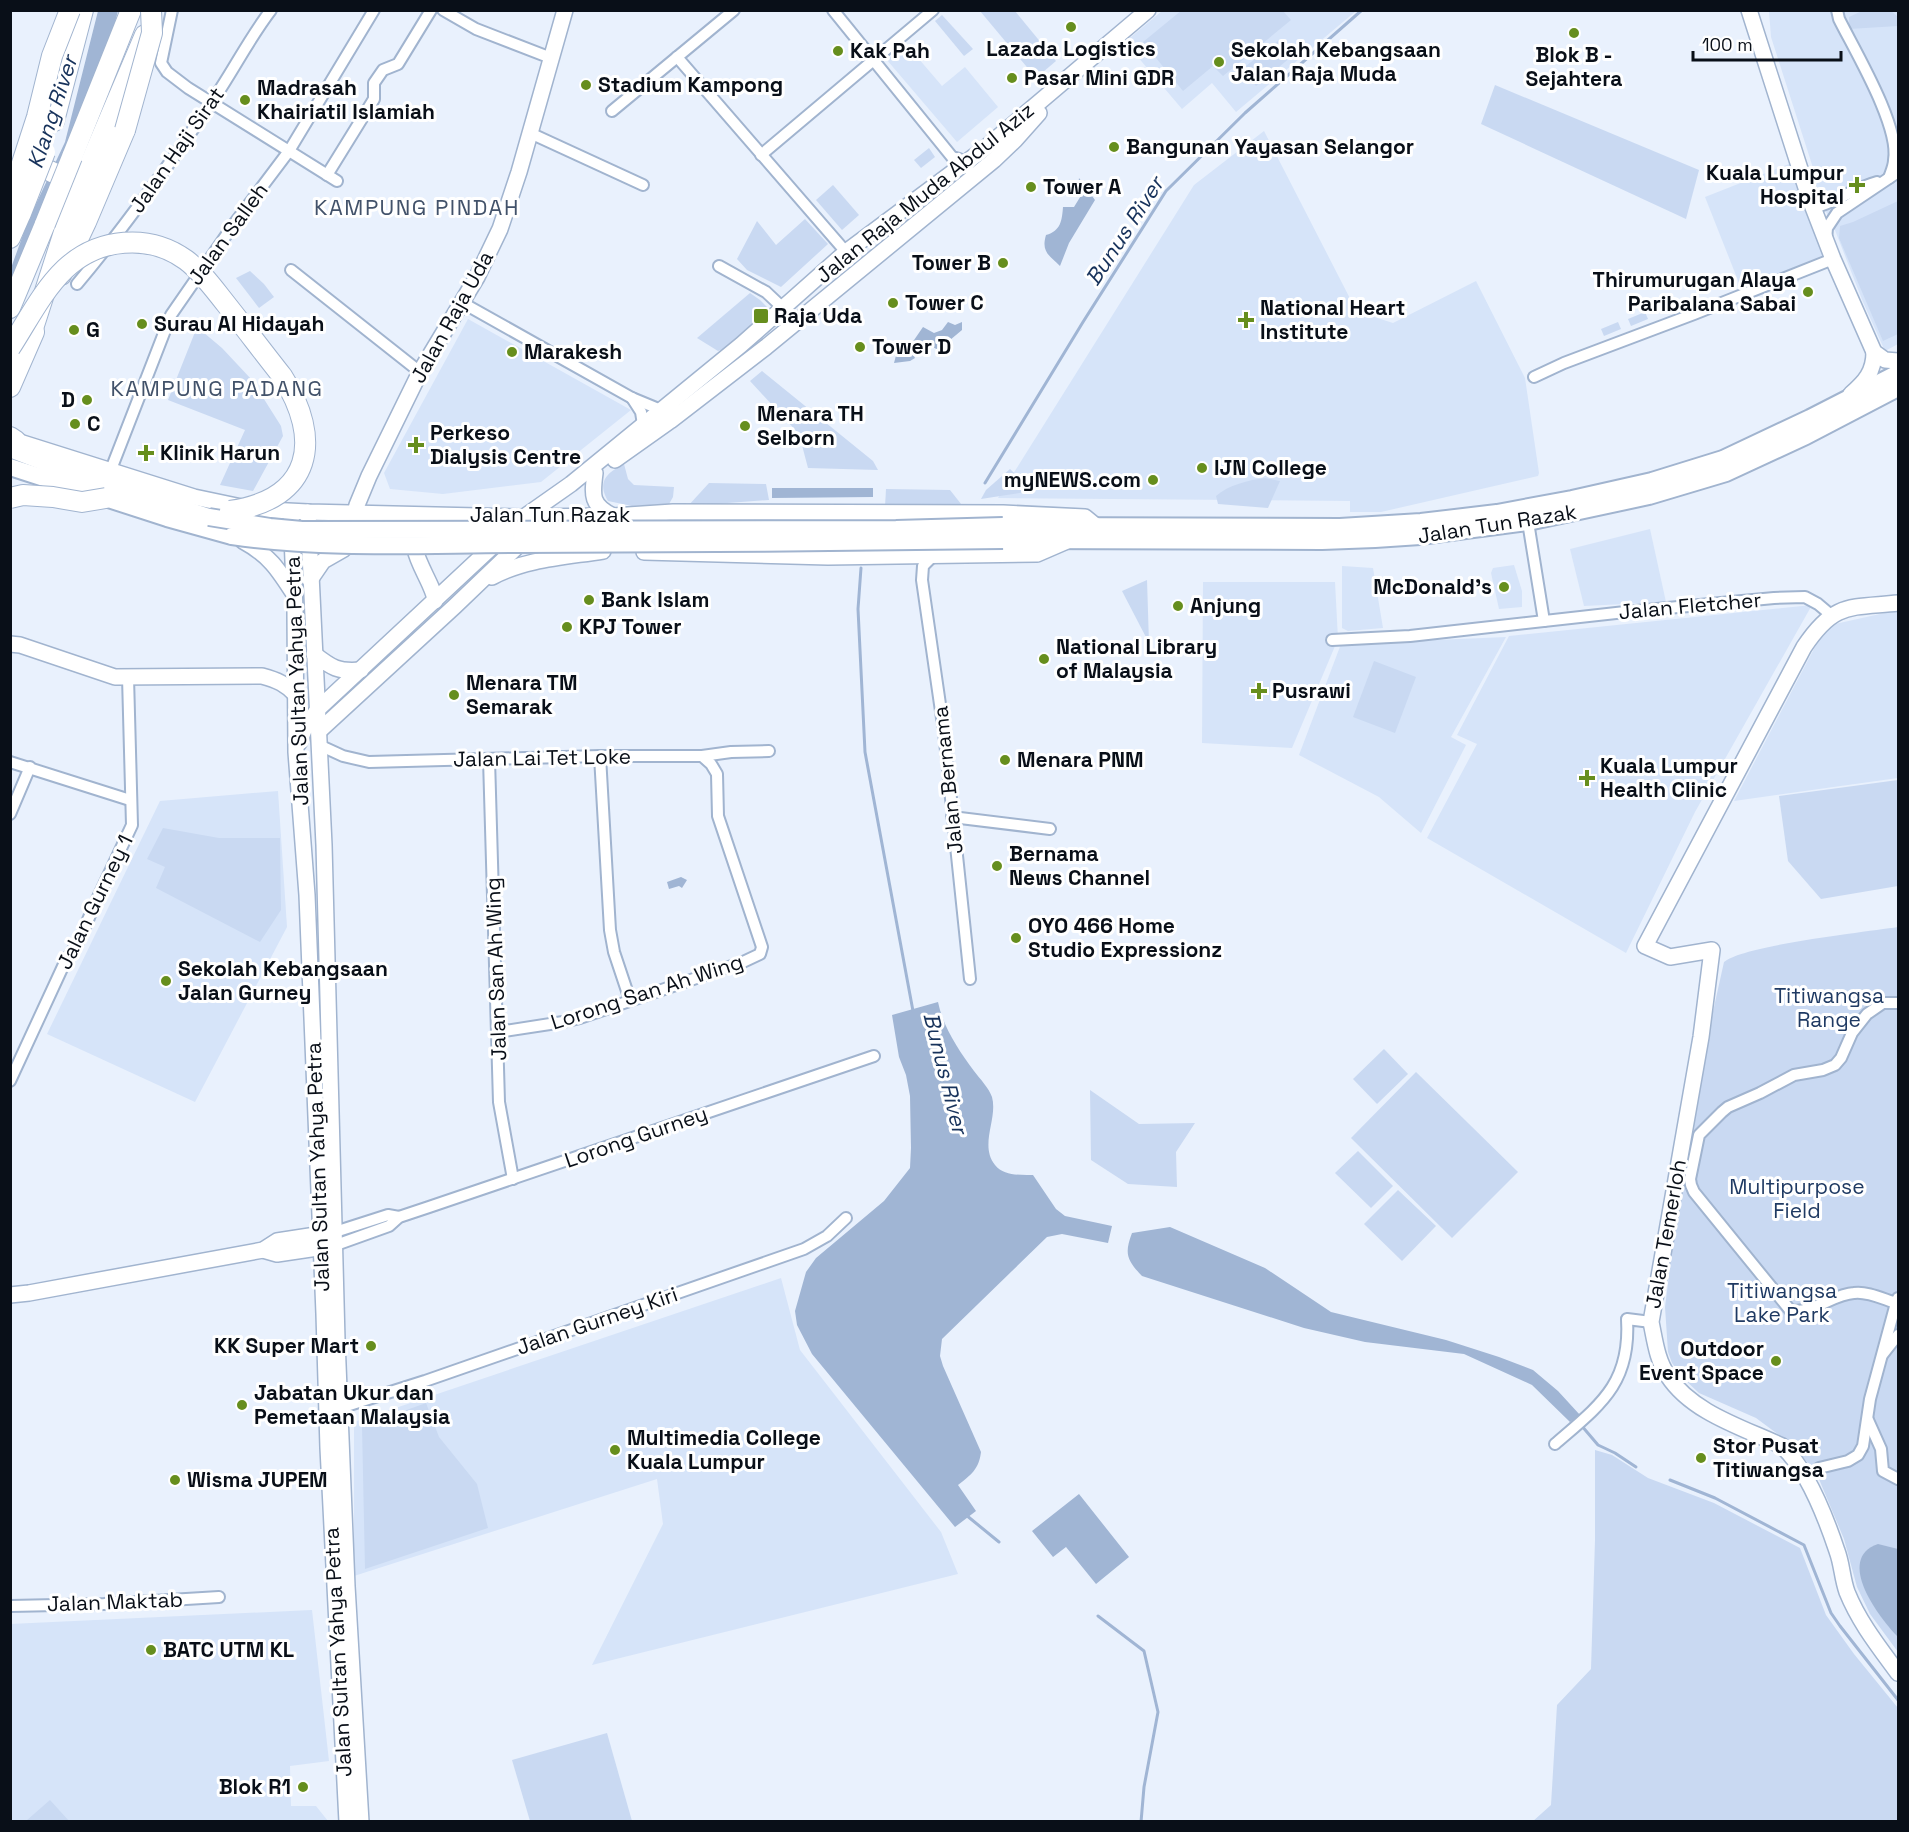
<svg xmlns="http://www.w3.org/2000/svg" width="1909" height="1832" viewBox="0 0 1909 1832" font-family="'Space Grotesk',sans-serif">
	<rect width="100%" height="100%" fill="#e9f1fd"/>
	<g fill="#d6e4f9">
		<polygon points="1162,11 1356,11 1236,112 1212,83 1182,109 1125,42"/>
		<polygon points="1769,11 1898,11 1898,344 1885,351 1863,302 1831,220 1816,196 1815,174 1771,37"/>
		<polygon points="906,44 942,86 965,67 998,107 957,142 887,60"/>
		<polygon points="1264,131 1359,316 1365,314 1393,323 1476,281 1525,378 1539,473 1538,476 1381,512 1350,512 1350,501 998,498 1194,185"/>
		<polygon points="1789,164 1824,256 1741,288 1705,197"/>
		<polygon points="468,319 631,410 541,482 443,494 390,489 384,473"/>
		<polygon points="1650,529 1666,602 1584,606 1570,549"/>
		<polygon points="1514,565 1522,591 1522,607 1499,609 1491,573 1493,568"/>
		<polygon points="1342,566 1373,568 1383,628 1348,631 1342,628"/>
		<polygon points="1203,582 1335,582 1338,639 1292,748 1202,743"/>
		<polygon points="1812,605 1695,812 1626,953 1427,838 1477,744 1457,735 1509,636"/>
		<polygon points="1898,610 1898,778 1734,801 1826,626"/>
		<polygon points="1506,637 1451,737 1466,745 1421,833 1379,797 1299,755 1341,644"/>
		<polygon points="278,791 287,927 195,1102 47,1034 160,801"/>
		<polygon points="781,1278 800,1350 941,1532 958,1574 592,1665 663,1524 657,1479 354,1576 354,1422"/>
		<polygon points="312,1610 329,1761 290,1766 291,1806 316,1806 328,1821 11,1821 10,1624"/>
	</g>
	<g fill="#c9d9f2">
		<polygon points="1182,10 1283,11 1291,20 1223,76 1213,66 1183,91 1143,42"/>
		<polygon points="980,11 1015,11 1056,61 1036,78"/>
		<polygon points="1862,11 1891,11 1898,17 1898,26 1849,29 1849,17"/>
		<polygon points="942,15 973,49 964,56 935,21"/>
		<polygon points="1278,41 1291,57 1256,86 1242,69"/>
		<polygon points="1495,85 1699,170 1686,219 1481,124"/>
		<polygon points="929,148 935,157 921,168 914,160"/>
		<polygon points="833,185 859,215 842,230 816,200"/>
		<polygon points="1898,201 1898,334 1883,341 1839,238 1840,226 1853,222"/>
		<polygon points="805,219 828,244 781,287 747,270 737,259 757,221 776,245"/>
		<polygon points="250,271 264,284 274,297 259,308 236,278"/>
		<polygon points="750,293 760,300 767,307 766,315 728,347 718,351 697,338"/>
		<polygon points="1645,312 1648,319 1631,326 1628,319"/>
		<polygon points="1618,322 1621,329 1604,336 1601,329"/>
		<polygon points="197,327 222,348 252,380 281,426 283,436 253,491 220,485 245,430 168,400"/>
		<polygon points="762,371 873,461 878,470 808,468 799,434 750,381"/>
		<path d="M624,464l4,15 6,6 40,2 -1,10 -4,7 -37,2 -24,-5c-11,-19 -2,-28 16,-37z"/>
		<polygon points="1010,469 1033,491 981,499 986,490"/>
		<path d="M1265,478l15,3 -12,27 -50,-4 -2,-8c12,-11 33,-16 49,-18z"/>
		<polygon points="709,483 766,484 769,500 688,506"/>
		<polygon points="886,489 950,490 965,509 885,507"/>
		<polygon points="1147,580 1149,643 1122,591"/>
		<polygon points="1374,661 1416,677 1395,733 1353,717"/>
		<polygon points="1898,780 1898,886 1821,899 1788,861 1779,796"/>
		<polygon points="163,828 219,838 280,838 281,910 260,942 156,888 165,867 147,859"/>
		<path d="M1898,927v725l-28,-38 -13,-27 -13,-48 -28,-67 -26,-29 -34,-25 -57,-25 -15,-14 -12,-16 -4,-11 -3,-45 8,-64 39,-227 12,-54c20,-17 142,-30 174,-35z"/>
		<polygon points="1384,1049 1408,1074 1377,1104 1353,1079"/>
		<polygon points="1416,1072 1518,1172 1452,1238 1351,1138"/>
		<polygon points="1090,1090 1139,1124 1195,1123 1176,1152 1177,1187 1128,1184 1091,1160"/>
		<polygon points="1358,1151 1393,1186 1371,1208 1335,1173"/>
		<polygon points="1398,1190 1436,1226 1402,1261 1364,1224"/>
		<polygon points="426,1403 439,1437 477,1484 488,1528 365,1569 362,1426"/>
		<polygon points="1595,1450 1612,1455 1648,1478 1714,1503 1800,1548 1826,1615 1854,1654 1898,1708 1898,1821 1532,1822 1551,1805 1557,1705 1591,1669 1595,1540"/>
		<polygon points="607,1733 632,1821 530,1821 512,1760"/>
		<polygon points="50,1800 69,1821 26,1821"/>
	</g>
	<g fill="#a0b5d4">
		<polygon points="98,11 118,11 99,82 11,302 11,268 28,221 65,142"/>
		<path d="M1079,178l16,22 -26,43 -9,23c-11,-11 -19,-14 -14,-31 15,-4 16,-15 17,-28h11l8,-13 -4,-7z"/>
		<polygon points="948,322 955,325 962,322 962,330 938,350 933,347 913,354 915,358 910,361 894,363 899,344 904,340 908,346 912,343 923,327 934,333 942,330"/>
		<polygon points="772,488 873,488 873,497 772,498"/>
		<polygon points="681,877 687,880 682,888 679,886 669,889 667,882"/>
		<path d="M938,1002c5,25 21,49 36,69 6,8 15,17 18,26 6,22 -13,48 3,68 9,11 25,10 38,10l23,34 9,7 47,10 -4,17 -46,-9 -15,3 -105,102 -2,17 3,10 38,86c-2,17 -10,23 -23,33l18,26 -21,16 -143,-173 -15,-29 -2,-14 11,-39 10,-14 68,-57 26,-33 1,-20 -1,-52 -4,-21 -7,-18 -7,-42z"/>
		<path d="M1170,1227l95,41 66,44 115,28 53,17 34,13 25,21 22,24 -10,7 -38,-37 -68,-31 -99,-12 -61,-14 -162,-52c-15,-16 -18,-22 -10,-43z"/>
		<polygon points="1079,1494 1129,1557 1096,1584 1066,1547 1053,1557 1032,1531"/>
		<path d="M1878,1544l20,5v88c-18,-18 -64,-78 -20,-93z"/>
	</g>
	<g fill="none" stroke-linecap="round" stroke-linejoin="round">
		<g stroke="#a0b5d4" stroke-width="3">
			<polyline points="985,483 1083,322 1166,191 1245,113 1362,10"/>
			<polyline points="861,568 858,609 865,752 913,1011"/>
			<polyline points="1581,1425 1598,1445 1615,1453 1636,1467"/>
			<polyline points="1670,1480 1715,1498 1804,1545 1831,1613 1840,1626 1898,1700"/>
			<polyline points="966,1515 999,1542"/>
			<polyline points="1098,1616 1144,1651 1158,1712 1144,1787 1141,1822"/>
		</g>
		<g stroke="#a1b4cf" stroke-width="14">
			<g id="street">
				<polyline points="172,10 161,63 167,72 188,88 337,181"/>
				<polyline points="443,10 476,29 551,58"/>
				<polyline points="833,10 952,157 959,159 968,169"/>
				<path d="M1837,10l2,9c16,32 61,107 55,141 0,6 -3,12 -5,18"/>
				<polyline points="677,57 846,252"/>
				<polyline points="612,111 734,10"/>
				<polyline points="530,133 643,185"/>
				<polyline points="761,155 933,10"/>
				<polyline points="327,175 374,99 374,83 383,70 398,64 431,10"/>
				<path d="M1813,208c23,-6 42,-20 64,-26"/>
				<polyline points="1826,240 1827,228 1837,213 1898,172"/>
				<polyline points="719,266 766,292 784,309"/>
				<polyline points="291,270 420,372"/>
				<path d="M77,284c48,-57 92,-119 134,-181 21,-30 37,-63 60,-93"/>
				<polyline points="461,302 632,398 661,410"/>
				<polyline points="1534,377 1564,363 1694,314 1833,259"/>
				<polyline points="632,398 641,412 643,425"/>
				<polyline points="110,472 171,315 234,224 289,151 374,10"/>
				<polyline points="1528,522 1544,621"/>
				<polyline points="934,555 923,566 922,580 944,732 970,979"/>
				<polyline points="1332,640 1410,636 1625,612 1774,598 1805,597 1818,604 1831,615"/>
				<polyline points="319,745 343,756 369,762 600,756 702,756 731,752 769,751"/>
				<polyline points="600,756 610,930 614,952 630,1000"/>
				<polyline points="489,759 499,1102 513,1179"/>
				<polyline points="10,762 130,800"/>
				<polyline points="10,814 30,767"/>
				<polyline points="952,817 1050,829"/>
				<path d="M1898,1003h-15l-16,11 -15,19 -11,25 -6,7 -12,5 -29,5 -34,18 -32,14 -6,5 -23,23 -9,44 1,6 3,7 96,118c21,5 43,-16 64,-17 13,-2 29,6 42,10l2,-5"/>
				<polyline points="498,1032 563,1022 580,1018 743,962 760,954 762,947 718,816 717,774 711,764 702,756"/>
				<polyline points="10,1081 65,962 80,939 93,908 132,825 128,677"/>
				<polyline points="335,1232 388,1215 399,1217"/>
				<polyline points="336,1245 389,1226 399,1217 429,1207 874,1056"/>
				<polyline points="1883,1354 1898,1335"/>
				<polyline points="340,1408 425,1381 804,1249 827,1236 846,1218"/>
				<polyline points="1868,1420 1881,1449 1883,1471 1898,1479"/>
				<path d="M1555,1444c45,-39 76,-60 72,-125l24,3"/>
				<polyline points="1819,1468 1848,1461 1858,1455 1863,1446 1870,1399 1896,1303"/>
				<polyline points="10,1606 104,1604 219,1597"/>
			</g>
		</g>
		<g stroke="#a1b4cf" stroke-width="18">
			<g id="secondary">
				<polyline points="1749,10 1809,197 1833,259 1874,352 1885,360 1898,361"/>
				<path d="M1851,394c14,-12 23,-22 23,-42"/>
				<polyline points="10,439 194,497 251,509 308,512 524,517 613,516 673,512 1003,513 1085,517 1096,526"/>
				<polyline points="615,460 670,421 766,347 994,160 1015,140 1039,113"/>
				<path d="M595,473c-3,23 -4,32 18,43"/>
				<polyline points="291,512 295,610 296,752 307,895 324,1314 328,1448 347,1822"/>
				<polyline points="308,512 324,845 337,1340 347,1586 361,1822"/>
				<polyline points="355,513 357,505 369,476 420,372 477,277 500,229 519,172 565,10"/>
				<path d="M243,541c26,14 35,28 51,53"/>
				<path d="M415,549c3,16 20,40 20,52"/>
				<polyline points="644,552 828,557 1037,554 1067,541"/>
				<path d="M492,577c33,-18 74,-20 111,-26"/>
				<polyline points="310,580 323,561 344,549"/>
				<path d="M1898,603c-49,5 -64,-1 -94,44l-159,299 25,11 42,-7 -11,87 -50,285c4,19 6,38 17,54 24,37 76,52 114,70 26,24 44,72 55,105 5,13 5,27 10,41 12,30 32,55 51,81"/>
				<path d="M10,644l10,1 95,32 147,-1c15,4 24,8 34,19"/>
				<path d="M314,654c18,14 24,18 47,16"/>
				<polyline points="319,731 455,606 525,539"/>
				<polyline points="299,743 304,730 318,709 524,517 571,484 741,345 846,252 984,149 1148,10"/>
				<polyline points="263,1250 277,1254 331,1246"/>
				<polyline points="10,1295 29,1293 263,1250 277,1241 329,1233"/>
			</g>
		</g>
		<g stroke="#a1b4cf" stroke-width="20">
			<g id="primary">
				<polyline points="10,449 67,471 209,517"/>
				<polyline points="10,467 167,518 232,536"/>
				<polyline points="1003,526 1340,527 1421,522 1497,513 1572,499 1652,481 1723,459 1810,418 1898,373"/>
				<polyline points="1003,540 1322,541 1375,539 1420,536 1528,522 1649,496 1726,473 1806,436 1898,388"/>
			</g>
		</g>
		<g stroke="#a1b4cf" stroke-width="22">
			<g id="highway">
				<polyline points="49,104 35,164 71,181 75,187"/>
				<polyline points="54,121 83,10"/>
				<polyline points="72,157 131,10"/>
				<polyline points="10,238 21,213"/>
				<polyline points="61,275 86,222 125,130"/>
				<polyline points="10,308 45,224"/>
				<polyline points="28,344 64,232 88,169 145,35"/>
				<polyline points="10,387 34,332"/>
				<polyline points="10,437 16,441"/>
			</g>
		</g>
		<use href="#street" stroke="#fff" stroke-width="10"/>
		<use href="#secondary" stroke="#fff" stroke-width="15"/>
		<use href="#primary" stroke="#fff" stroke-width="16"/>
		<use href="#highway" stroke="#fff" stroke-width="20"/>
		<g stroke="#a1b4cf" stroke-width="20" stroke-linecap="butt">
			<g id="primary-bridge">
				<polyline points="209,517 270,527 302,530 896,529 1003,526"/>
				<path d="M232,536c95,14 194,8 290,8 160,0 321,-2 481,-4"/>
			</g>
		</g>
		<g stroke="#a1b4cf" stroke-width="22" stroke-linecap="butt">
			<g id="highway-bridge">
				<polyline points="125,130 152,33 151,10"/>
				<polyline points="10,200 37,117 52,56 70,10"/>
				<polyline points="21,213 45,152"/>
				<polyline points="45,224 72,157"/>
				<path d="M10,348c17,-26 32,-57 55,-79 33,-31 84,-36 121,-9 16,12 28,29 40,44 19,24 37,48 56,72 41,64 30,123 -52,135"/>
				<polyline points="10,498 23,495 53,497 82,502 106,498"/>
			</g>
		</g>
		<use href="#primary-bridge" stroke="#fff" stroke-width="16"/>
		<use href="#highway-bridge" stroke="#fff" stroke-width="20"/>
	</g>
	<g fill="#668e1d" stroke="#fff" stroke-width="2">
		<circle cx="1071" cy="27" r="6"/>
		<circle cx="1574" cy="33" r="6"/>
		<circle cx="838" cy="51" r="6"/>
		<circle cx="1219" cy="62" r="6"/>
		<circle cx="1012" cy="78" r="6"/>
		<circle cx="586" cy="85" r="6"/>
		<circle cx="245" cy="100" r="6"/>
		<circle cx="1114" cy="147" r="6"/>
		<path d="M1854 176h6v6h6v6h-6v6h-6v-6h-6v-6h6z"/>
		<circle cx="1031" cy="187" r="6"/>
		<circle cx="1003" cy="263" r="6"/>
		<circle cx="1808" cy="292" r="6"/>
		<circle cx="893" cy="303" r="6"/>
		<rect x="753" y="308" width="16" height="16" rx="3"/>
		<path d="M1243 311h6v6h6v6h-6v6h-6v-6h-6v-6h6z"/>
		<circle cx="142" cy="324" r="6"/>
		<circle cx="74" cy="330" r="6"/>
		<circle cx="860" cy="347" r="6"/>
		<circle cx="512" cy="352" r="6"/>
		<circle cx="87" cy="400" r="6"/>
		<circle cx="75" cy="424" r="6"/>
		<circle cx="745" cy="426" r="6"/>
		<path d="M413 436h6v6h6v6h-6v6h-6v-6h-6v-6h6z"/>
		<path d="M143 444h6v6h6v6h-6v6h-6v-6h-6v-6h6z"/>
		<circle cx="1202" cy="468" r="6"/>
		<circle cx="1153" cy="480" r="6"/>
		<circle cx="1504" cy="587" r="6"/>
		<circle cx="589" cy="600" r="6"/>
		<circle cx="1178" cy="606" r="6"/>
		<circle cx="567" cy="627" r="6"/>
		<circle cx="1044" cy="659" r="6"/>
		<path d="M1256 682h6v6h6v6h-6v6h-6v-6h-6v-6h6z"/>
		<circle cx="454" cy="695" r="6"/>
		<circle cx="1005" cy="760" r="6"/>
		<path d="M1584 769h6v6h6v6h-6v6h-6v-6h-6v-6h6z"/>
		<circle cx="997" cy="866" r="6"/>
		<circle cx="1016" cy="938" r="6"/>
		<circle cx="166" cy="981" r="6"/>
		<circle cx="371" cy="1346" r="6"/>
		<circle cx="1776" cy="1361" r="6"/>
		<circle cx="242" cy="1405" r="6"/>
		<circle cx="615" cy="1450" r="6"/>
		<circle cx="1701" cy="1458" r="6"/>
		<circle cx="175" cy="1480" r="6"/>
		<circle cx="151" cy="1650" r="6"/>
		<circle cx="303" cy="1787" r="6"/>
	</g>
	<g text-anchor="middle" stroke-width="6" stroke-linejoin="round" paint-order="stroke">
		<g font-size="21" font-weight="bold" fill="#090f18" stroke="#fff" text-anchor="start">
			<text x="1071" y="56" text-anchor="middle">Lazada Logistics</text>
			<text x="1231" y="57">Sekolah Kebangsaan<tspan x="1231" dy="24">Jalan Raja Muda</tspan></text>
			<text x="850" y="58">Kak Pah</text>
			<text x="1574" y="62" text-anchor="middle">Blok B -<tspan x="1574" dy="24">Sejahtera</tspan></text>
			<text x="1024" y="85">Pasar Mini GDR</text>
			<text x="598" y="92">Stadium Kampong</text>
			<text x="257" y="95">Madrasah<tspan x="257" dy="24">Khairiatil Islamiah</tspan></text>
			<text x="1126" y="154">Bangunan Yayasan Selangor</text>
			<text x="1844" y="180" text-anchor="end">Kuala Lumpur<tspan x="1844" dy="24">Hospital</tspan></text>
			<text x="1043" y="194">Tower A</text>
			<text x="991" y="270" text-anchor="end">Tower B</text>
			<text x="1796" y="287" text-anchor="end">Thirumurugan Alaya<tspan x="1796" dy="24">Paribalana Sabai</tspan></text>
			<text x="905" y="310">Tower C</text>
			<text x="1260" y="315">National Heart<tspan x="1260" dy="24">Institute</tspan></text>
			<text x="774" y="323">Raja Uda</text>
			<text x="154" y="331">Surau Al Hidayah</text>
			<text x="86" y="337">G</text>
			<text x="872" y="354">Tower D</text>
			<text x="524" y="359">Marakesh</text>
			<text x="75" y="407" text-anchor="end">D</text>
			<text x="757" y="421">Menara TH<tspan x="757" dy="24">Selborn</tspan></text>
			<text x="87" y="431">C</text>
			<text x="430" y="440">Perkeso<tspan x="430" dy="24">Dialysis Centre</tspan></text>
			<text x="160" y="460">Klinik Harun</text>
			<text x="1214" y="475">IJN College</text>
			<text x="1141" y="487" text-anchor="end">myNEWS.com</text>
			<text x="1492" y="594" text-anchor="end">McDonald's</text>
			<text x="601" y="607">Bank Islam</text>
			<text x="1190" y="613">Anjung</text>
			<text x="579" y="634">KPJ Tower</text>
			<text x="1056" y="654">National Library<tspan x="1056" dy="24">of Malaysia</tspan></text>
			<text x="466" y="690">Menara TM<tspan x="466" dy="24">Semarak</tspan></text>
			<text x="1272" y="698">Pusrawi</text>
			<text x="1017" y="767">Menara PNM</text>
			<text x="1600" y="773">Kuala Lumpur<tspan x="1600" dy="24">Health Clinic</tspan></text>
			<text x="1009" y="861">Bernama<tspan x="1009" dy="24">News Channel</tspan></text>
			<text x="1028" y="933">OYO 466 Home<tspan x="1028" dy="24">Studio Expressionz</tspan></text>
			<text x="178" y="976">Sekolah Kebangsaan<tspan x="178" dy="24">Jalan Gurney</tspan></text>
			<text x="359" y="1353" text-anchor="end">KK Super Mart</text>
			<text x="1764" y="1356" text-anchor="end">Outdoor<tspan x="1764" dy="24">Event Space</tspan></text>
			<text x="254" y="1400">Jabatan Ukur dan<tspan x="254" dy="24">Pemetaan Malaysia</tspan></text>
			<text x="627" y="1445">Multimedia College<tspan x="627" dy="24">Kuala Lumpur</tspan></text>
			<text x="1713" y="1453">Stor Pusat<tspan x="1713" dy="24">Titiwangsa</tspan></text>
			<text x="187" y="1487">Wisma JUPEM</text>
			<text x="163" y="1657">BATC UTM KL</text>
			<text x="291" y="1794" text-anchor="end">Blok R1</text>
		</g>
		<g font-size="21" fill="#090f18" stroke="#fff">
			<text transform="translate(177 150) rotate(-55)" y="7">Jalan Haji Sirat</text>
			<text transform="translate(925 193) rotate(-39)" y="7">Jalan Raja Muda Abdul Aziz</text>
			<text transform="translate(228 234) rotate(-54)" y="7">Jalan Salleh</text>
			<text transform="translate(452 317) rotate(-61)" y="7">Jalan Raja Uda</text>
			<text x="550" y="522">Jalan Tun Razak</text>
			<text transform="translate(1497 524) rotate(-9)" y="7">Jalan Tun Razak</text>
			<text transform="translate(1690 606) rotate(-5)" y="7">Jalan Fletcher</text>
			<text transform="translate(297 681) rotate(-92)" y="7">Jalan Sultan Yahya Petra</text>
			<text transform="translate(542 758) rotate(-1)" y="7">Jalan Lai Tet Loke</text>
			<text transform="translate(948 780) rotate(-96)" y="7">Jalan Bernama</text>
			<text transform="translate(95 902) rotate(-64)" y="7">Jalan Gurney 1</text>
			<text transform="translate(496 969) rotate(-92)" y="7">Jalan San Ah Wing</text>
			<text transform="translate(647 992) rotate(-18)" y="7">Lorong San Ah Wing</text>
			<text transform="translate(636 1137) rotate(-19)" y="7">Lorong Gurney</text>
			<text transform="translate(318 1167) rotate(-92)" y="7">Jalan Sultan Yahya Petra</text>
			<text transform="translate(1666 1234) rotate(-80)" y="7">Jalan Temerloh</text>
			<text transform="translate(597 1321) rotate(-19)" y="7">Jalan Gurney Kiri</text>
			<text transform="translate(115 1602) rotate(-2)" y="7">Jalan Maktab</text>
			<text transform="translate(338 1652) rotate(-93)" y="7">Jalan Sultan Yahya Petra</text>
		</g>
		<g font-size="21" fill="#1f3a63" stroke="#fff">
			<text x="1829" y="1003">Titiwangsa<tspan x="1829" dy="24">Range</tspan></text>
			<text x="1797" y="1194">Multipurpose<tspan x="1797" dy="24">Field</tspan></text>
			<text x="1782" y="1298">Titiwangsa<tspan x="1782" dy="24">Lake Park</tspan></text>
		</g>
		<g font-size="22" font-style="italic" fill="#17325b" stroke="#fff">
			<text transform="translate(52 112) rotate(-72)" y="8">Klang River</text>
			<text transform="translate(1124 231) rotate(-57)" y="8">Bunus River</text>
			<text transform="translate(946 1073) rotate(76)" y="8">Bunus River</text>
		</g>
		<g font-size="22" letter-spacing="1.5" fill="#42526a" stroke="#fff">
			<text x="417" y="215">KAMPUNG PINDAH</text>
			<text x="217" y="396">KAMPUNG PADANG</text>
		</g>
	</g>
	<rect width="1909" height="1832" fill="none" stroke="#090f18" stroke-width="24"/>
	<path d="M1693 51v9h148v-9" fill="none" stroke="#090f18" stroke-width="3"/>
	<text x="1702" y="51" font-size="18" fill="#090f18" stroke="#ffffff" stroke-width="4.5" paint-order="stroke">100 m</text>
</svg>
